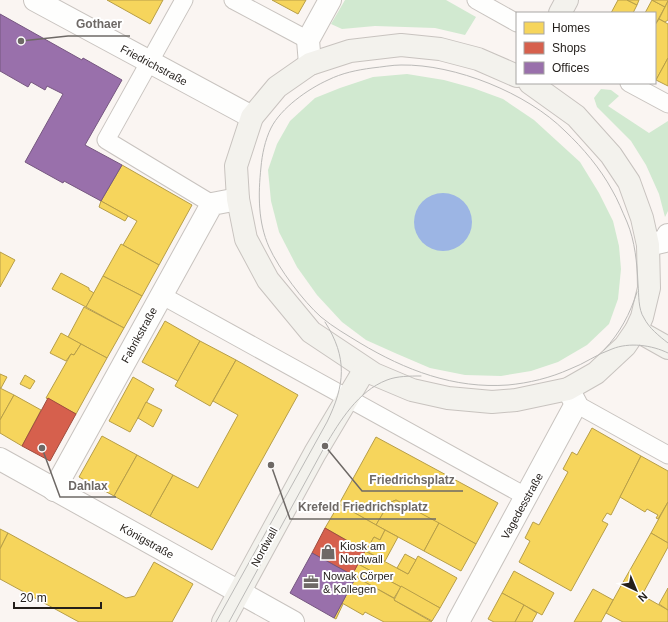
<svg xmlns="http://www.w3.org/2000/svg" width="668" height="622" viewBox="0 0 668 622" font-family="Helvetica,sans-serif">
	<rect width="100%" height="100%" fill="#faf5f2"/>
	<g fill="#d1e9d0">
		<polygon points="345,0 446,0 476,17 465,35 435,28 375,26 342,29 331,24"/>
		<polygon points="407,74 444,80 473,88 503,99 534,120 580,162 599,193 613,221 619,246 621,269 618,299 609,324 587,345 558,362 531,371 501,376 465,375 430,368 395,353 366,340 342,322 317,295 297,267 279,232 271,201 268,170 277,144 290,121 315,98 340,88 373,77"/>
		<polygon points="601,89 611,90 619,96 608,106 649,133 668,121 668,211 665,217 659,194 646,165 631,141 597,107 594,98"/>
	</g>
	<circle fill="#9cb5e4" cx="443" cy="222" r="29"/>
	<g fill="#f6d55c" stroke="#b79e48">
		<polygon points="107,0 163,0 150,24"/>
		<polygon points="272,0 306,0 298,14"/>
		<polygon points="618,0 627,0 637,5 633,13 611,13"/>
		<polygon points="627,0 639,0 637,5"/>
		<polygon points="652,0 665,7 655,25 655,13 645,13"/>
		<polygon points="652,0 668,0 668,1 665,7"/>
		<polygon points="668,1 668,20 665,22 659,19"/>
		<polygon points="659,19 668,24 668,58 656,80 655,79 655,25"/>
		<polygon points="668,58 668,86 656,80"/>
		<polygon points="122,165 192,205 159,265 123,245 137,221 101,201"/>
		<polygon points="101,201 128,216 125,221 99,207"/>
		<polygon points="121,244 159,265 142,296 103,276"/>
		<polygon points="0,252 15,260 0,287"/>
		<polygon points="61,273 89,288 89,290 94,293 86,307 52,289"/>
		<polygon points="103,276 142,296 124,328 86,307"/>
		<polygon points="84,307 124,328 107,358 68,337"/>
		<polygon points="165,321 200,341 178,381 142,362"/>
		<polygon points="61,333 81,344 74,355 71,354 66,361 50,353"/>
		<polygon points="200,341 236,360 210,406 175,386"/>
		<polygon points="81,344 107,358 76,414 46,398 71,354 74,355"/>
		<polygon points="236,360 298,395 212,550 150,516 173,475 198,488 238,415 213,401"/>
		<polygon points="0,374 7,377 1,388 0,388"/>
		<polygon points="25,375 35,381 30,389 20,384"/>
		<polygon points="133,377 154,389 130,432 109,421"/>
		<polygon points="0,388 14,395 0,420"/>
		<polygon points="14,395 41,410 22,446 0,433 0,420"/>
		<polygon points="146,402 162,410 153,427 138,418"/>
		<polygon points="592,428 641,456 611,515 607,513 602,521 608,524 571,591 519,562 530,541 525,538 533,522 539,525 568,472 563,469 572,452 577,455"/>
		<polygon points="102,436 137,455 114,496 79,477"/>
		<polygon points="376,437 498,503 476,544 396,500 389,503 376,525 339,504"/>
		<polygon points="137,455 173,475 150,516 114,496"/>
		<polygon points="641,456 668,471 668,502 658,519 656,518 658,515 647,509 645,512 620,497"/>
		<polygon points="396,500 439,523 424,551 376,525 389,503"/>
		<polygon points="668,502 668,543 651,533"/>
		<polygon points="339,504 385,530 380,540 374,537 366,551 325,528"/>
		<polygon points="439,523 476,544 461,571 424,551"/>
		<polygon points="0,529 8,533 0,549"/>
		<polygon points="385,530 398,537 385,561 366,551 374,537 380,540"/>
		<polygon points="8,533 126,598 135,596 154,562 193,584 172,622 79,622 0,579 0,549"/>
		<polygon points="651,533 668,543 668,547 642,595 622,584"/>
		<polygon points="365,551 408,574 418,556 457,578 440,608 358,564"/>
		<polygon points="405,554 416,560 408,574 397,568"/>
		<polygon points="358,564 401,587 394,598 352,575"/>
		<polygon points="514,571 554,593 542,615 502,593"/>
		<polygon points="356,577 395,599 394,600 432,622 384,622 365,612 363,615 342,603"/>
		<polygon points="622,584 668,610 668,622 623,622 606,613"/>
		<polygon points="401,586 440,608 432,621 394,600"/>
		<polygon points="668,588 668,610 659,604"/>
		<polygon points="593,589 613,600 601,622 574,622"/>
		<polygon points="502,593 524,605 515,622 494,622 488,619"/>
		<polygon points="342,603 343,604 336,619 334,618"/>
		<polygon points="524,605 537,613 532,622 515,622"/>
	</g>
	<g fill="#d6604d" stroke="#a04c3e">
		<polygon points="48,398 76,414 50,461 22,446"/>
		<polygon points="325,528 365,551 352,575 312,553"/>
	</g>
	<g fill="#9970ab" stroke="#765780">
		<polygon points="0,14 82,60 83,58 122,80 85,145 122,165 101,201 64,181 63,183 25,162 63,94 47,86 45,90 31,82 28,87 0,71"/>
		<polygon points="312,553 356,577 334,618 290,593"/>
	</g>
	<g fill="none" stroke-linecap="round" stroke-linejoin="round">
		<g stroke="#c8c3bf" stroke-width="19">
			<g id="lane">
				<polyline points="184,0 106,140 212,204"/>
				<polyline points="233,0 308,40"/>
				<polyline points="476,0 517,23"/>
				<polyline points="629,83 668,104"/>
				<polyline points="161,295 527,497"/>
				<polyline points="576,404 668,455"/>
			</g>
		</g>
		<g stroke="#c8c3bf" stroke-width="24">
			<g id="street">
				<polyline points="35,0 252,117"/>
				<polyline points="310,64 308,40 330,0"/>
				<polyline points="648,245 665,241 668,235"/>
				<polyline points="0,459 293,622"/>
				<polyline points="54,490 212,204 238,199"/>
				<polyline points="458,622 576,404 568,389"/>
			</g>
		</g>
		<g stroke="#c8c3bf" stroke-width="24">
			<g id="secondary">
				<polyline points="560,13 567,0"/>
				<polyline points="517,76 478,59 440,49 401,45 350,51 310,64 277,87 252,117 236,166 238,199 246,239 268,280 311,332 374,374 412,390 448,398 492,402 516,400 568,389 596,373 625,346 636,330 642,317 649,288 648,245 642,218 629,182 611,155 576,116 530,83"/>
				<polyline points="636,330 668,348"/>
				<polyline points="223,622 315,453 365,369"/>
			</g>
		</g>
		<use href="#lane" stroke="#fefefd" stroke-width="17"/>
		<use href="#street" stroke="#fefefd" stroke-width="22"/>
		<use href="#secondary" stroke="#f3f2ed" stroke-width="22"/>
		<g stroke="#bbbab8" stroke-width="1">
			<path d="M668,343c-9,-7 -19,-15 -24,-25 -6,-9 -5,-23 -6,-34 -1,-21 -3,-43 -11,-62 -5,-11 -9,-22 -15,-32 -12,-22 -29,-42 -47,-59 -38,-38 -110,-67 -164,-66 -9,0 -19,2 -29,3 -15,2 -30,5 -44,12 -20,9 -47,28 -57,48 -6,12 -9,27 -10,39 -3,28 -3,55 8,80 10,22 34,54 52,70 12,10 26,18 39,26 45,27 94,46 148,42 21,-2 42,-7 62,-16 14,-5 27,-15 42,-20 17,-7 40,-4 56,4"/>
			<path d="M604,350c16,-17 26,-36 33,-58"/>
			<path d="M216,622l111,-200c18,-37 21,-64 -2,-100"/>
			<path d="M229,622l96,-176c15,-25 33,-55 62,-66 10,-4 23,-4 34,-4"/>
		</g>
	</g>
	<defs>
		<g id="shop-bare" transform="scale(1.2)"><path d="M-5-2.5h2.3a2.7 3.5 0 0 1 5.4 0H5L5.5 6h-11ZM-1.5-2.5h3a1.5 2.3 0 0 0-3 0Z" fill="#6e6966" stroke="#fff" stroke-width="2.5" paint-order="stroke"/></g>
		<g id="office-bare" transform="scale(1.2)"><path d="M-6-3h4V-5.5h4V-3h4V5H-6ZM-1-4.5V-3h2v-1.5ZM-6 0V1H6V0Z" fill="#6e6966" stroke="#fff" stroke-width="2.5" paint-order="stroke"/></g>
	</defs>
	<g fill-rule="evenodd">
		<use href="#shop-bare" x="328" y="552"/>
		<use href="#office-bare" x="311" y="582"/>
	</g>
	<g text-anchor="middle" stroke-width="4" stroke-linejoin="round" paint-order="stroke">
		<g font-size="11" fill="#231e1a" stroke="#fff">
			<text transform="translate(154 65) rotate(28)" y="4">Friedrichstraße</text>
			<text transform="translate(139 335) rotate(-61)" y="4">Fabrikstraße</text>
			<text transform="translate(522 506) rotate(-61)" y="4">Vagedesstraße</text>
			<text transform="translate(147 541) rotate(29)" y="4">Königstraße</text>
			<text transform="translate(264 547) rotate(-61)" y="4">Nordwall</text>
		</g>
		<g font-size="11" fill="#231e1a" stroke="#fff" text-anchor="start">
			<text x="340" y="550">Kiosk am<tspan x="340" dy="13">Nordwall</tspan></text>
			<text x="323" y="580">Nowak Cörper<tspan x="323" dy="13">&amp; Kollegen</tspan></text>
		</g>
	</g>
	<path fill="none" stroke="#6e6966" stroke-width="1.5" d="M21 41L68 36H130M325 446L362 491H463M42 448L60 497H116M271 465L290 519H436"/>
	<g fill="#6e6966" stroke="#fff" stroke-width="1.5">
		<circle cx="21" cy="41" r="4"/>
		<circle cx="325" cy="446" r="4"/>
		<circle cx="42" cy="448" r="4"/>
		<circle cx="271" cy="465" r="4"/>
	</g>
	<g font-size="12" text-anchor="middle" font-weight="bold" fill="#6e6966" stroke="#fff" stroke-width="4" stroke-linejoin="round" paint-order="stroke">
		<text x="99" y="28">Gothaer</text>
		<text x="412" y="484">Friedrichsplatz</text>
		<text x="88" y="490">Dahlax</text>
		<text x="363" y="511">Krefeld Friedrichsplatz</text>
	</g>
	<rect x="516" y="12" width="140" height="72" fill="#ffffff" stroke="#a7a5a3"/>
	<rect x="524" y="22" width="20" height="12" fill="#f6d55c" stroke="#a7a5a3"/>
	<text x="552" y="32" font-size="12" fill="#231e1a">Homes</text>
	<rect x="524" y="42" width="20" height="12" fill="#d6604d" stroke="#a7a5a3"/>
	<text x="552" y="52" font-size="12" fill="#231e1a">Shops</text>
	<rect x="524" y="62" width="20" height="12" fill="#9970ab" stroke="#a7a5a3"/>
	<text x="552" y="72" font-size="12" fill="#231e1a">Offices</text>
	<g transform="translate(636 590) rotate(136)" stroke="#ffffff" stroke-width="3" paint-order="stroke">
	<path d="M0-3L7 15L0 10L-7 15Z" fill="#231e1a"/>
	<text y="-6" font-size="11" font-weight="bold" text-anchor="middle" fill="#231e1a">N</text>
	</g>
	<path d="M14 602v6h87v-6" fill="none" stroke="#231e1a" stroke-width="2"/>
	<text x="20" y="602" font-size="12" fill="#231e1a" stroke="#ffffff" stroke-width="3" paint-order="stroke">20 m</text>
</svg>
